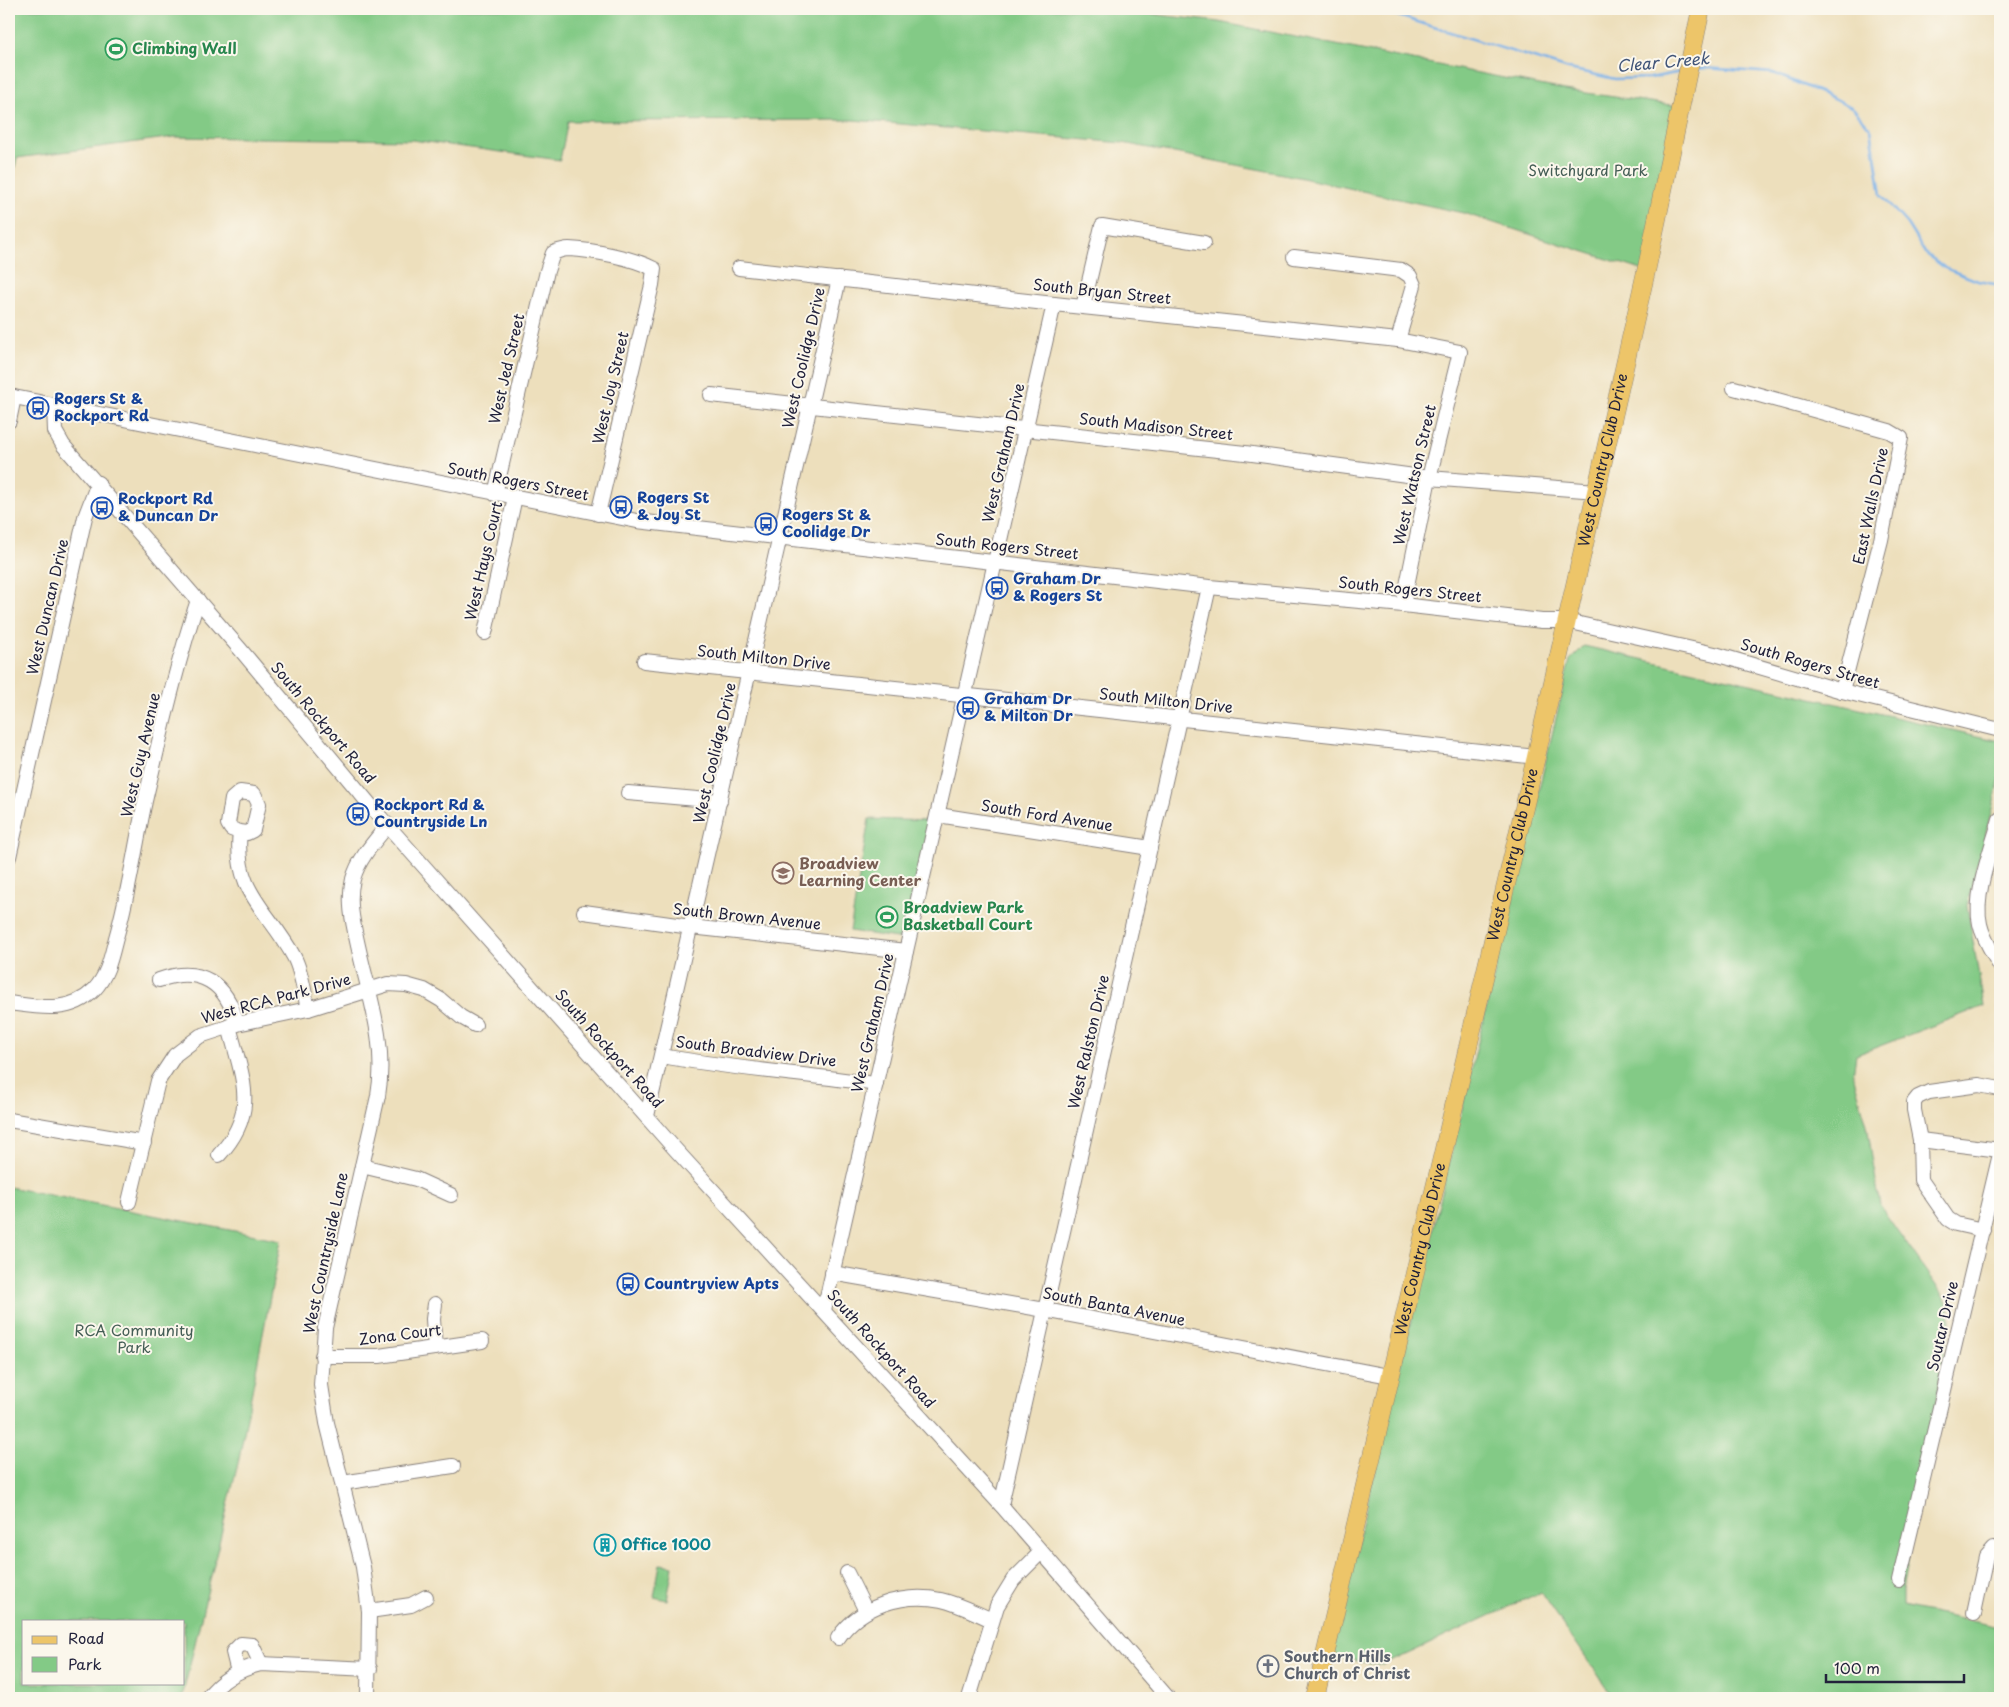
<svg xmlns="http://www.w3.org/2000/svg" width="2009" height="1707" viewBox="0 0 2009 1707" font-family="'Playpen Sans',sans-serif">
	<rect width="100%" height="100%" fill="#fbf7ec"/>
	<filter id="ink" filterUnits="userSpaceOnUse"><feTurbulence type="fractalNoise" baseFrequency=".02" numOctaves="2"/><feDisplacementMap in="SourceGraphic" scale="10" xChannelSelector="R" yChannelSelector="G"/><feConvolveMatrix kernelMatrix="1 2 1 2 8 2 1 2 1" color-interpolation-filters="sRGB"/></filter>
	<filter id="wash" filterUnits="userSpaceOnUse"><feTurbulence type="fractalNoise" baseFrequency=".0096" numOctaves="4" result="noise"/><feDisplacementMap in="SourceGraphic" scale="20" xChannelSelector="R" yChannelSelector="G"/><feGaussianBlur stdDeviation="1.12" result="paint"/><feColorMatrix in="noise" values="0 0 0 0 0 0 0 0 0 0 0 0 0 0 0 0 0 1.4 0 .05"/><feComposite in="paint" operator="in"/></filter>
	<g filter="url(#wash)">
		<rect width="100%" height="100%" fill="#eddfbc"/>
		<g fill="#83ca86" stroke="#527660" fill-rule="evenodd">
			<polygon points="9,9 1107,9 1219,22 1565,90 1678,106 1648,272 1463,213 1298,177 1123,143 853,120 568,121 560,160 412,140 174,137 17,158 9,197"/>
			<polygon points="1584,646 2000,741 2000,778 1967,905 1984,1006 1856,1055 1853,1075 1867,1125 1880,1206 1949,1304 1950,1323 1902,1590 1902,1607 2000,1627 2000,1698 1614,1698 1541,1592 1384,1665 1330,1657 1570,660"/>
			<polygon points="869,819 932,821 903,939 850,931"/>
			<path d="M9,1187l272,53 -42,219 -57,239h-173zM24,1621h160v62h-160z"/>
			<polygon points="660,1564 673,1566 667,1600 654,1597"/>
		</g>
		<g fill="none" stroke-linecap="round" stroke-linejoin="round">
			<g stroke="#79b1e9" stroke-width="2.5">
				<polyline points="1348,9 1392,14 1569,69 1615,79 1650,78 1681,72"/>
				<polyline points="1696,69 1705,68 1773,73 1834,98 1853,108 1871,129 1881,195 1907,224 1925,253 1945,268 1978,281 2000,285"/>
			</g>
		</g>
	</g>
	<g filter="url(#ink)">
		<g fill="none" stroke-linecap="round" stroke-linejoin="round">
			<g stroke="#88807c" stroke-width="16">
				<g id="minor">
					<polyline points="1294,257 1401,270 1410,276 1414,285 1398,340"/>
					<polyline points="739,268 1054,304 1398,340 1460,352 1429,478 1403,605"/>
					<polyline points="1083,307 1102,226 1204,243"/>
					<polyline points="1734,388 1889,431 1901,438 1881,540 1842,691"/>
					<polyline points="711,395 1245,453 1429,478 1597,491"/>
					<polyline points="9,396 637,521 1209,587 1403,605 1542,621 1566,621 1715,654 1842,691 2000,730"/>
					<polyline points="54,406 55,431 63,445 240,649 381,818 675,1149 1001,1505 1168,1698"/>
					<polyline points="9,421 14,397"/>
					<path d="M495,494l52,-223 6,-18c5,-2 11,-4 16,-4 23,1 65,9 85,20l-2,16 -54,229"/>
					<polyline points="485,633 515,497"/>
					<polyline points="644,661 1536,757"/>
					<polyline points="628,793 720,801"/>
					<polyline points="938,815 1150,848"/>
					<path d="M2000,819c-8,29 -27,76 -20,105 3,15 13,29 20,42"/>
					<path d="M240,832l-9,-3 -3,-5 4,-25 8,-7 14,2 5,10 -6,26 -6,3 -7,-1c-7,60 29,78 54,125 8,15 10,35 14,52"/>
					<polyline points="9,857 85,517 98,483"/>
					<polyline points="584,912 691,927 906,951"/>
					<path d="M159,980c41,-15 68,3 78,44"/>
					<path d="M9,1003c30,4 61,11 85,-13 14,-15 17,-33 22,-52 13,-45 19,-91 29,-137 16,-67 31,-136 53,-201"/>
					<path d="M662,1056c71,13 143,18 214,28"/>
					<polyline points="647,1116 839,279"/>
					<polyline points="9,1120 144,1143"/>
					<polyline points="1920,1140 2000,1150"/>
					<path d="M219,1155c41,-44 23,-77 10,-129"/>
					<polyline points="362,1166 416,1179 451,1195"/>
					<polyline points="129,1202 158,1081 175,1055 200,1036 237,1024 308,1009 388,984 406,985 424,990 441,1000 461,1017 475,1025"/>
					<polyline points="1983,1230 1956,1224 1948,1219 1921,1180 1920,1140 1914,1110 1914,1102 1918,1097 1929,1092 1979,1085 2000,1089"/>
					<polyline points="832,1273 1045,1310 1389,1376"/>
					<polyline points="435,1304 433,1319 435,1348"/>
					<polyline points="824,1310 1054,304"/>
					<polyline points="322,1356 379,1356 482,1341"/>
					<polyline points="342,1483 453,1466"/>
					<polyline points="1001,1505 1209,587"/>
					<polyline points="847,1573 866,1611"/>
					<polyline points="1899,1580 2000,1154"/>
					<polyline points="369,1611 411,1605 426,1597"/>
					<polyline points="1974,1613 1986,1557 1993,1549 2000,1549"/>
					<path d="M838,1638c22,-32 65,-46 103,-38 18,4 34,13 51,20"/>
					<polyline points="238,1672 233,1652 241,1644 252,1645 261,1664"/>
					<path d="M207,1698c14,-18 32,-29 54,-34l109,5"/>
					<path d="M368,1698l1,-87 -6,-44 -36,-144 -6,-38 4,-57 53,-232c9,-50 -8,-97 -19,-146 -5,-23 -12,-47 -6,-71 6,-21 21,-37 35,-54"/>
					<polyline points="969,1698 997,1606 1013,1580 1041,1552"/>
				</g>
			</g>
			<g stroke="#88807c" stroke-width="19">
				<g id="major">
					<path id="s1" d="M1315,1698l221,-941 111,-490 54,-258"/>
				</g>
			</g>
			<use href="#minor" stroke="#fff" stroke-width="14"/>
			<use href="#major" stroke="#edc569" stroke-width="18"/>
		</g>
	</g>
	<defs>
		<g id="stadium-ring" transform="scale(1.125)"><circle r="9.5" fill="#fbf7ec" stroke="#2e9e5b" stroke-width="1.5"/><path d="M0-5a6.5 5 0 1 0 0 10a6.5 5 0 1 0 0-10ZM-3.5-1.8h7v3.6h-7Z" fill="#2e9e5b"/></g>
		<g id="bus-ring" transform="scale(1.125)"><circle r="9.5" fill="#fbf7ec" stroke="#1a4fb4" stroke-width="1.5"/><path d="M-5-6H5V4H4V6H2V4H-2V6H-4V4H-5ZM-3.5-4V0h7V-4ZM-3.5 1.2v1.5H-2V1.2ZM2 1.2v1.5H3.5V1.2Z" fill="#1a4fb4"/></g>
		<g id="school-ring" transform="scale(1.125)"><circle r="9.5" fill="#fbf7ec" stroke="#8d6e63" stroke-width="1.5"/><path d="M0-5L7-2L0 1L-7-2ZM-4 1L0 2.5L4 1V4Q0 6-4 4Z" fill="#8d6e63"/></g>
		<g id="building-ring" transform="scale(1.125)"><circle r="9.5" fill="#fbf7ec" stroke="#0f9aa8" stroke-width="1.5"/><path d="M-4-6H4V6H1V3H-1V6H-4ZM-2.5-4.3h1.7v1.8h-1.7ZM.8-4.3h1.7v1.8H.8ZM-2.5-1h1.7V.8h-1.7ZM.8-1h1.7V.8H.8Z" fill="#0f9aa8"/></g>
		<g id="church-ring" transform="scale(1.125)"><circle r="9.5" fill="#fbf7ec" stroke="#6b7280" stroke-width="1.5"/><path d="M-1.2-6h2.4v3.5h3.3v2.4h-3.3V6h-2.4V-.1h-3.3v-2.4h3.3Z" fill="#6b7280"/></g>
	</defs>
	<g fill-rule="evenodd">
		<use href="#stadium-ring" x="116" y="49"/>
		<use href="#bus-ring" x="38" y="408"/>
		<use href="#bus-ring" x="621" y="507"/>
		<use href="#bus-ring" x="102" y="508"/>
		<use href="#bus-ring" x="766" y="524"/>
		<use href="#bus-ring" x="997" y="588"/>
		<use href="#bus-ring" x="968" y="708"/>
		<use href="#bus-ring" x="358" y="814"/>
		<use href="#school-ring" x="783" y="873"/>
		<use href="#stadium-ring" x="887" y="917"/>
		<use href="#bus-ring" x="628" y="1284"/>
		<use href="#building-ring" x="605" y="1545"/>
		<use href="#church-ring" x="1268" y="1666"/>
	</g>
	<g text-anchor="middle" stroke-width="4" stroke-linejoin="round" paint-order="stroke">
		<g font-size="15" font-weight="bold" fill="#27864d" stroke="#fbf7ec" text-anchor="start">
			<text x="132" y="54">Climbing Wall</text>
			<text x="903" y="913">Broadview Park<tspan x="903" dy="17">Basketball Court</tspan></text>
		</g>
		<g font-size="15" fill="#445d55" stroke="#fbf7ec">
			<text x="1588" y="176">Switchyard Park</text>
			<text x="134" y="1336">RCA Community<tspan x="134" dy="17">Park</tspan></text>
		</g>
		<g font-size="15" fill="#22223b" stroke="#fbf7ec">
			<text transform="translate(1102 292) rotate(6)" y="5">South Bryan Street</text>
			<text transform="translate(804 358) rotate(-77)" y="5">West Coolidge Drive</text>
			<text transform="translate(507 369) rotate(-77)" y="5">West Jed Street</text>
			<text transform="translate(611 388) rotate(-77)" y="5">West Joy Street</text>
			<text transform="translate(1156 427) rotate(6)" y="5">South Madison Street</text>
			<text transform="translate(1004 453) rotate(-77)" y="5">West Graham Drive</text>
			<text dy="5" stroke="none"><textPath href="#s1" startOffset="1271">West Country Club Drive</textPath></text>
			<text transform="translate(1415 475) rotate(-77)" y="5">West Watson Street</text>
			<text transform="translate(518 482) rotate(11)" y="5">South Rogers Street</text>
			<text transform="translate(1871 506) rotate(-78)" y="5">East Walls Drive</text>
			<text transform="translate(1007 547) rotate(6)" y="5">South Rogers Street</text>
			<text transform="translate(484 561) rotate(-77)" y="5">West Hays Court</text>
			<text transform="translate(1410 590) rotate(6)" y="5">South Rogers Street</text>
			<text transform="translate(48 607) rotate(-77)" y="5">West Duncan Drive</text>
			<text transform="translate(764 658) rotate(6)" y="5">South Milton Drive</text>
			<text transform="translate(1810 664) rotate(16)" y="5">South Rogers Street</text>
			<text transform="translate(1166 701) rotate(6)" y="5">South Milton Drive</text>
			<text transform="translate(323 723) rotate(50)" y="5">South Rockport Road</text>
			<text transform="translate(715 753) rotate(-77)" y="5">West Coolidge Drive</text>
			<text transform="translate(141 755) rotate(-77)" y="5">West Guy Avenue</text>
			<text transform="translate(1047 816) rotate(9)" y="5">South Ford Avenue</text>
			<text dy="5" stroke="none"><textPath href="#s1" startOffset="866">West Country Club Drive</textPath></text>
			<text transform="translate(747 917) rotate(6)" y="5">South Brown Avenue</text>
			<text transform="translate(276 999) rotate(-15)" y="5">West RCA Park Drive</text>
			<text transform="translate(873 1023) rotate(-77)" y="5">West Graham Drive</text>
			<text transform="translate(1089 1042) rotate(-77)" y="5">West Ralston Drive</text>
			<text transform="translate(609 1049) rotate(48)" y="5">South Rockport Road</text>
			<text transform="translate(756 1052) rotate(7)" y="5">South Broadview Drive</text>
			<text dy="5" stroke="none"><textPath href="#s1" startOffset="461">West Country Club Drive</textPath></text>
			<text transform="translate(326 1253) rotate(-78)" y="5">West Countryside Lane</text>
			<text transform="translate(1114 1307) rotate(11)" y="5">South Banta Avenue</text>
			<text transform="translate(1943 1326) rotate(-77)" y="5">Soutar Drive</text>
			<text transform="translate(400 1335) rotate(-7)" y="5">Zona Court</text>
			<text transform="translate(881 1349) rotate(48)" y="5">South Rockport Road</text>
		</g>
		<g font-size="15" font-weight="bold" fill="#164399" stroke="#fbf7ec" text-anchor="start">
			<text x="54" y="404">Rogers St &amp;<tspan x="54" dy="17">Rockport Rd</tspan></text>
			<text x="637" y="503">Rogers St<tspan x="637" dy="17">&amp; Joy St</tspan></text>
			<text x="118" y="504">Rockport Rd<tspan x="118" dy="17">&amp; Duncan Dr</tspan></text>
			<text x="782" y="520">Rogers St &amp;<tspan x="782" dy="17">Coolidge Dr</tspan></text>
			<text x="1013" y="584">Graham Dr<tspan x="1013" dy="17">&amp; Rogers St</tspan></text>
			<text x="984" y="704">Graham Dr<tspan x="984" dy="17">&amp; Milton Dr</tspan></text>
			<text x="374" y="810">Rockport Rd &amp;<tspan x="374" dy="17">Countryside Ln</tspan></text>
			<text x="644" y="1289">Countryview Apts</text>
		</g>
		<g font-size="15" font-weight="bold" fill="#785e54" stroke="#fbf7ec" text-anchor="start">
			<text x="799" y="869">Broadview<tspan x="799" dy="17">Learning Center</tspan></text>
		</g>
		<g font-size="15" font-weight="bold" fill="#0d838f" stroke="#fbf7ec" text-anchor="start">
			<text x="621" y="1550">Office 1000</text>
		</g>
		<g font-size="15" font-weight="bold" fill="#5b616d" stroke="#fbf7ec" text-anchor="start">
			<text x="1284" y="1662">Southern Hills<tspan x="1284" dy="17">Church of Christ</tspan></text>
		</g>
		<g font-size="16" font-style="italic" fill="#405478" stroke="#fbf7ec">
			<text transform="translate(1663 62) rotate(-5)" y="6">Clear Creek</text>
		</g>
	</g>
	<rect width="2009" height="1707" fill="none" stroke="#fbf7ec" stroke-width="30"/>
	<rect x="22" y="1620" width="162" height="65" fill="#fbf7ec" stroke="#a4a2a5"/>
	<rect x="32" y="1636" width="25" height="8" fill="#edc569" stroke="#a4a2a5"/>
	<text x="68" y="1644" font-size="15" fill="#22223b">Road</text>
	<rect x="32" y="1657" width="25" height="15" fill="#83ca86" stroke="#a4a2a5"/>
	<text x="68" y="1670" font-size="15" fill="#22223b">Park</text>
	<path d="M1826 1674v8h138v-8" fill="none" stroke="#22223b" stroke-width="2.5"/>
	<text x="1834" y="1674" font-size="15" fill="#22223b" stroke="#fbf7ec" stroke-width="4" paint-order="stroke">100 m</text>
</svg>
